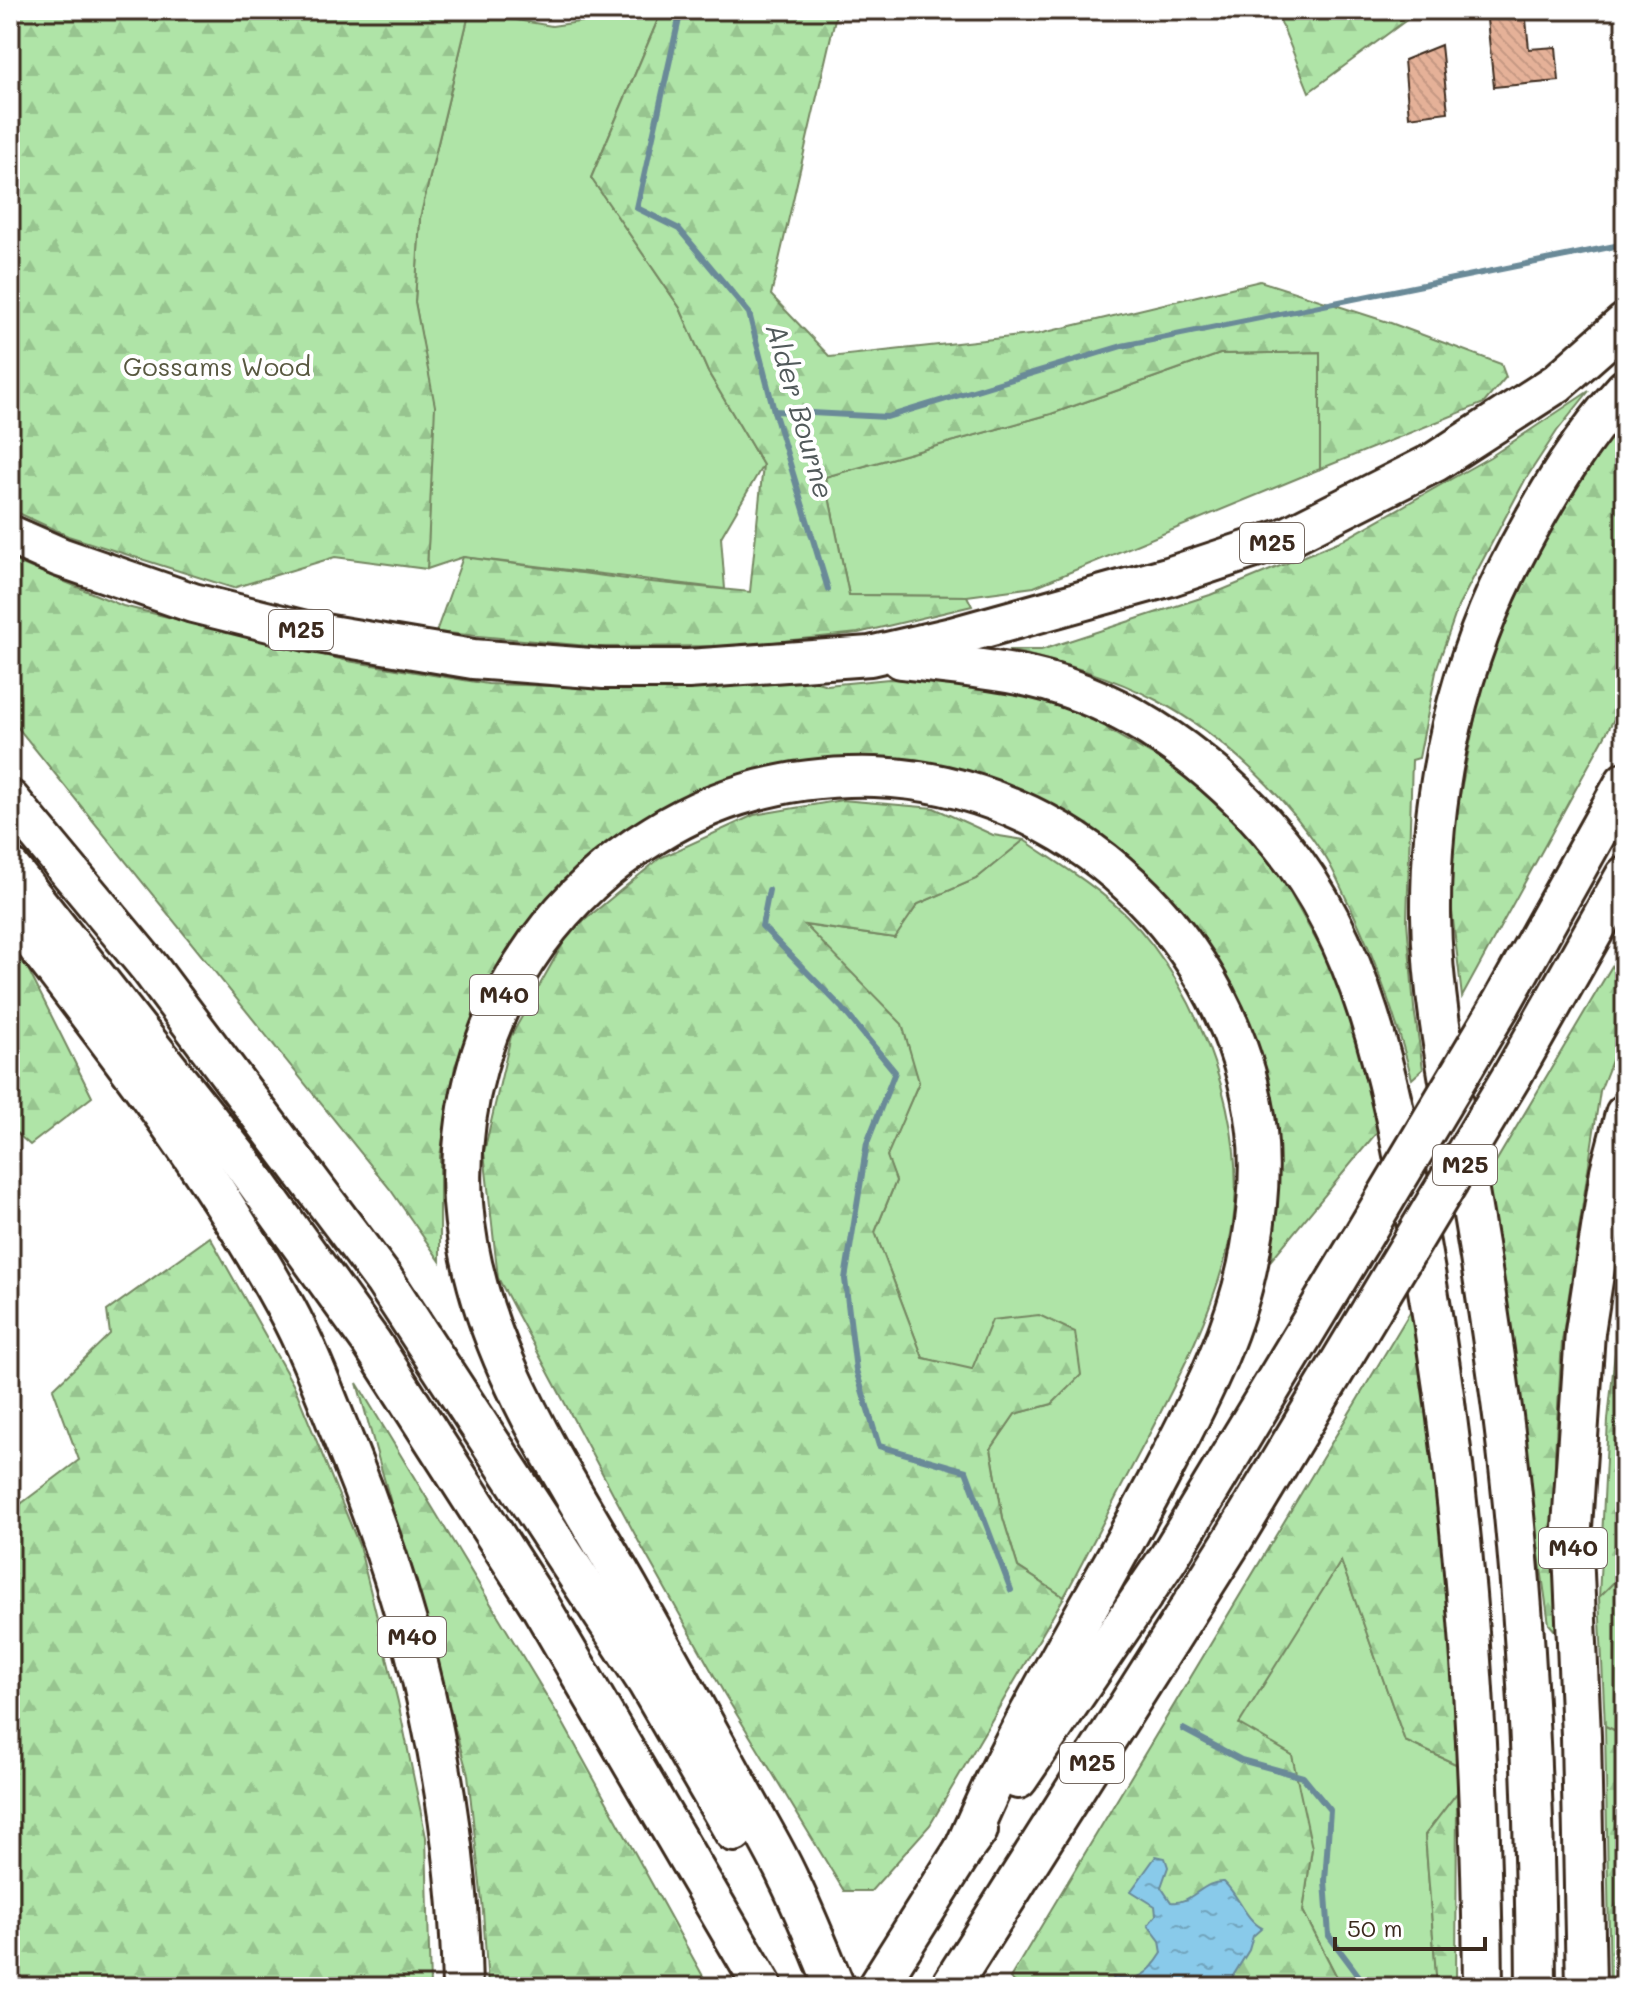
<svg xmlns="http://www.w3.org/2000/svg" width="1635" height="1997" viewBox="0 0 1635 1997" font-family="Mali,sans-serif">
	<defs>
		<pattern id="forest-firs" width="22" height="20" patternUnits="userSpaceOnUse" patternTransform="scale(2)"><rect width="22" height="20" fill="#afe4a7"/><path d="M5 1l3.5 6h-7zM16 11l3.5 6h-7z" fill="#97c48f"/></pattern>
		<pattern id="water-ripples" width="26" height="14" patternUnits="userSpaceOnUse" patternTransform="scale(2)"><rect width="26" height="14" fill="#89caea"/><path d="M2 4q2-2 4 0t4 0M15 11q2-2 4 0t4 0" fill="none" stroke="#71a4bd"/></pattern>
		<pattern id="building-back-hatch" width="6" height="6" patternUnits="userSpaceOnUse" patternTransform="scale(2)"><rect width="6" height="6" fill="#e5b198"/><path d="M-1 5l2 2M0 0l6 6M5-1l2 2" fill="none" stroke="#c59883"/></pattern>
	</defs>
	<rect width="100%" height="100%" fill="#fff"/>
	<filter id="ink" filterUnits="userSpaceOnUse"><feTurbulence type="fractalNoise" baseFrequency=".0125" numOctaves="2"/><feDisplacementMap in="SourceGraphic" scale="16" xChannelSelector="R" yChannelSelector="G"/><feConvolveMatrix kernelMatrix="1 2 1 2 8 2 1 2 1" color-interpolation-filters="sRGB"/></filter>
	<g filter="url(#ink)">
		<g fill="#afe4a7" stroke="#758762" stroke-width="2">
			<polygon points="470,10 489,10 499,17 552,26 662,10 591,178 680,308 708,372 763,465 721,537 725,589 463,557 427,569 434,406 415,302 420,218"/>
			<polygon points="1320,352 1320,469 1034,587 967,596 849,595 825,477 1051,414 1220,354"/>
			<path d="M1024,840c35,24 71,45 102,75 74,73 126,215 105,319 -16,76 -52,144 -88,212 -27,50 -52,101 -79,151l-46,-30 -15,-49 -12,-69 24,-35 37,-10 -80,-34 -49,-12 -48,-126 21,-51 -10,-25 33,-74 -115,-157 90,13 24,-34 58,-25z"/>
			<polygon points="1341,1560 1405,1741 1458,1765 1457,1793 1425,1835 1437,1987 1342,1987 1303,1911 1312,1848 1238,1724"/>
			<polygon points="1625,1571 1625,1735 1605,1726 1599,1597"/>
		</g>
		<g fill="url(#forest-firs)" stroke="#758762" stroke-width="2">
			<polygon points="10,10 470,10 420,218 415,302 435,406 427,569 335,557 233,588 68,536 10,509"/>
			<polygon points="662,10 837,10 771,295 830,357 1038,334 1260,281 1388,322 1501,364 1506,377 1484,403 1320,469 1320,352 1220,354 1051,414 825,477 849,595 967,596 972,606 858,633 737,646 599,647 436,632 463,557 641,581 750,592 763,465 708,372 680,308 591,178"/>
			<polygon points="1276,10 1420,10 1309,92"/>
			<path d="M1589,391l-32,40 -32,49 -67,127 -21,60 -18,91 -7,2 -5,161 7,87 9,61 -11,10c-17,-65 -37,-123 -67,-183 -6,-13 -12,-27 -19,-38 -42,-64 -101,-121 -168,-157 -47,-25 -99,-39 -150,-51h33l169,-55 135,-56 145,-82z"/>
			<polygon points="1625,413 1625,699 1462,997 1450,894 1453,831 1488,651 1552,515"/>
			<polygon points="10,559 123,606 348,661 488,684 648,689 800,677 827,685 889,679 954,682 1057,702 1095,715 1110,731 1186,774 1262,842 1347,996 1378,1131 1272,1259 1275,1149 1235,999 1011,790 728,780 631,827 556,888 498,966 455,1066 440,1156 440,1261 390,1189 10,718"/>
			<polygon points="842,800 934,808 993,835 1024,840 976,879 918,904 895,938 805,925 902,1024 919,1082 887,1156 896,1181 875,1232 923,1358 972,1369 992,1320 1039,1315 1075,1332 1081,1375 1052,1404 1015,1414 991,1449 1003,1518 1018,1567 1064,1597 930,1825 871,1891 844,1891 725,1695 639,1542 498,1278 484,1152 511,1036 569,933 660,858 754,815"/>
			<polygon points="1625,944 1625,1027 1600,1091 1562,1341 1555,1454 1562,1639 1549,1624 1485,1180"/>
			<polygon points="10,947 27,967 92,1097 30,1145 10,1127"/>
			<polygon points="210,1237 295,1388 359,1545 398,1702 426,1837 430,1987 10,1987 10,1512 79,1460 53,1389 110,1334 107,1311"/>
			<polygon points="1625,1255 1625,1571 1599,1597 1608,1420"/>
			<polygon points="1416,1302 1443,1519 1458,1765 1405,1741 1341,1561 1239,1724 1292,1755 1312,1848 1303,1911 1342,1987 1020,1987 1010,1978"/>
			<polygon points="357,1383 563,1723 709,1987 488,1987 483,1911 468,1775"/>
			<polygon points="1605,1726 1625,1735 1625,1987 1610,1987"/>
			<polygon points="1457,1793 1456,1987 1437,1987 1425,1835"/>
		</g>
		<path fill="url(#water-ripples)" stroke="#6a8a98" stroke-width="2" d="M1156,1856l9,2 3,9 -7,20 10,15c20,3 32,-22 53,-20 15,14 21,37 38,46l-9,8 -4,14 -18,29 -34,5 -4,3h-78l-2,-10c25,6 36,-3 49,-24l-2,-12 -12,-16 8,-10 -1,-9 -24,-15z"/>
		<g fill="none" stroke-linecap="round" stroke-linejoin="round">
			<g stroke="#6a8a98" stroke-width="6">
				<polyline points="681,10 637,208 679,229 749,313 774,411 828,589"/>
				<polyline points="774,411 887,417 1122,346 1625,244"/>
				<polyline points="769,890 762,926 842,1008 895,1072 867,1143 845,1279 856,1370 879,1446 966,1471 1011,1590"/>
				<polyline points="1183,1729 1241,1760 1303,1777 1330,1810 1325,1881 1329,1936 1367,1987"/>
			</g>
		</g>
		<g fill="url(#building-back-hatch)" stroke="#3b2a1e" stroke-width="2">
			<polygon points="1486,10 1525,10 1529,49 1556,47 1559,81 1494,87"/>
			<polygon points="1441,45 1448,112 1409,117 1404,60"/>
		</g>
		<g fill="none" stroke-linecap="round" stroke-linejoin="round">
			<g stroke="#3b2a1e" stroke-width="44">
				<g id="highway">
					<polyline points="10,535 60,557 193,603 306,631 473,659 604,669 688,669 870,656 952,637 1171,576 1285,538 1435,462 1557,383 1625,323"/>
					<path d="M901,659c42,5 86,9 128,18 99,22 189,89 252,167 83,102 108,236 132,362 50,258 68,518 70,781"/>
					<polyline points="10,800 149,967 384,1280 647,1682 734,1832"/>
					<polyline points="10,868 238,1157 371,1342 541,1607 763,1987"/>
					<path d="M10,911c97,127 199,255 276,397 24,44 41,92 60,138 71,173 112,354 116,541"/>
					<polyline points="1500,1006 1625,782"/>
					<polyline points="1513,1074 1625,876"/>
					<polyline points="1018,1779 1169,1557 1360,1241"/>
					<path d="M835,1987c-15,-36 -29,-72 -46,-107 -16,-35 -37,-68 -55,-102 -35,-64 -70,-127 -106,-191 -68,-119 -155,-243 -165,-384 -6,-92 20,-185 74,-260 32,-44 71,-80 117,-108 67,-42 142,-60 221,-58 193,6 360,163 382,354 4,39 1,78 -6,116 -13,82 -53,156 -91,229 -49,94 -105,186 -153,280 -16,31 -29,62 -43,93"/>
					<polyline points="877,1987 964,1849 978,1830"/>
					<polyline points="950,1987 1234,1538 1372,1309"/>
					<path d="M1536,1987c-1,-191 -9,-381 -33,-571 -11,-83 -23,-165 -38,-247 -15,-84 -33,-168 -34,-254 -1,-128 27,-255 88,-368 30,-56 63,-111 106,-158"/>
					<polyline points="1586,1987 1581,1736 1572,1527 1585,1332 1610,1171 1625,1114"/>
				</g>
			</g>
			<use href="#highway" stroke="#fff" stroke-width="38"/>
			<g stroke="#3b2a1e" stroke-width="44" stroke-linecap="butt">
				<g id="highway-bridge">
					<polyline points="1360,1241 1500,1006"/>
					<polyline points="1372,1309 1513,1074"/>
				</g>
			</g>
			<use href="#highway-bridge" stroke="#fff" stroke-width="38"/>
		</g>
	</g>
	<g text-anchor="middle" stroke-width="8" stroke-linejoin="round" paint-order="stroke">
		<g fill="#fff" stroke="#766a62" stroke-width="2">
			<rect x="1240" y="523" width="64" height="40" rx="6"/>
			<rect x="269" y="610" width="64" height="40" rx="6"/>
			<rect x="470" y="975" width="68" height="40" rx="6"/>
			<rect x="1433" y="1145" width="64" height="40" rx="6"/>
			<rect x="1539" y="1528" width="68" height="40" rx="6"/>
			<rect x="378" y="1617" width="68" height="40" rx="6"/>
			<rect x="1060" y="1743" width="64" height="40" rx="6"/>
		</g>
		<g font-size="24" font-weight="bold" fill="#3b2a1e">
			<text x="1272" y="551">M25</text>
			<text x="301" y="638">M25</text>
			<text x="504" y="1003">M40</text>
			<text x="1465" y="1173">M25</text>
			<text x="1573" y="1556">M40</text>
			<text x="412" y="1645">M40</text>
			<text x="1092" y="1771">M25</text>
		</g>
		<g font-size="26" fill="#585840" stroke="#fff">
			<text x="217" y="376">Gossams Wood</text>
		</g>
		<g font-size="28" font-style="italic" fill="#525a5b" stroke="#fff">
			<text transform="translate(800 411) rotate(74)" y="10">Alder Bourne</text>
		</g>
	</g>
	<rect width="1635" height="1997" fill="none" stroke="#fff" stroke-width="40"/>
	<rect x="20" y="20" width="1595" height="1957" fill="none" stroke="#3b2a1e" stroke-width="3" filter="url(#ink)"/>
	<path d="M1335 1937v12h150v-12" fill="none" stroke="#3b2a1e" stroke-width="4"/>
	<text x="1347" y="1937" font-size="24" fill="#3b2a1e" stroke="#ffffff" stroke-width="6" paint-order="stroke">50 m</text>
</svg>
